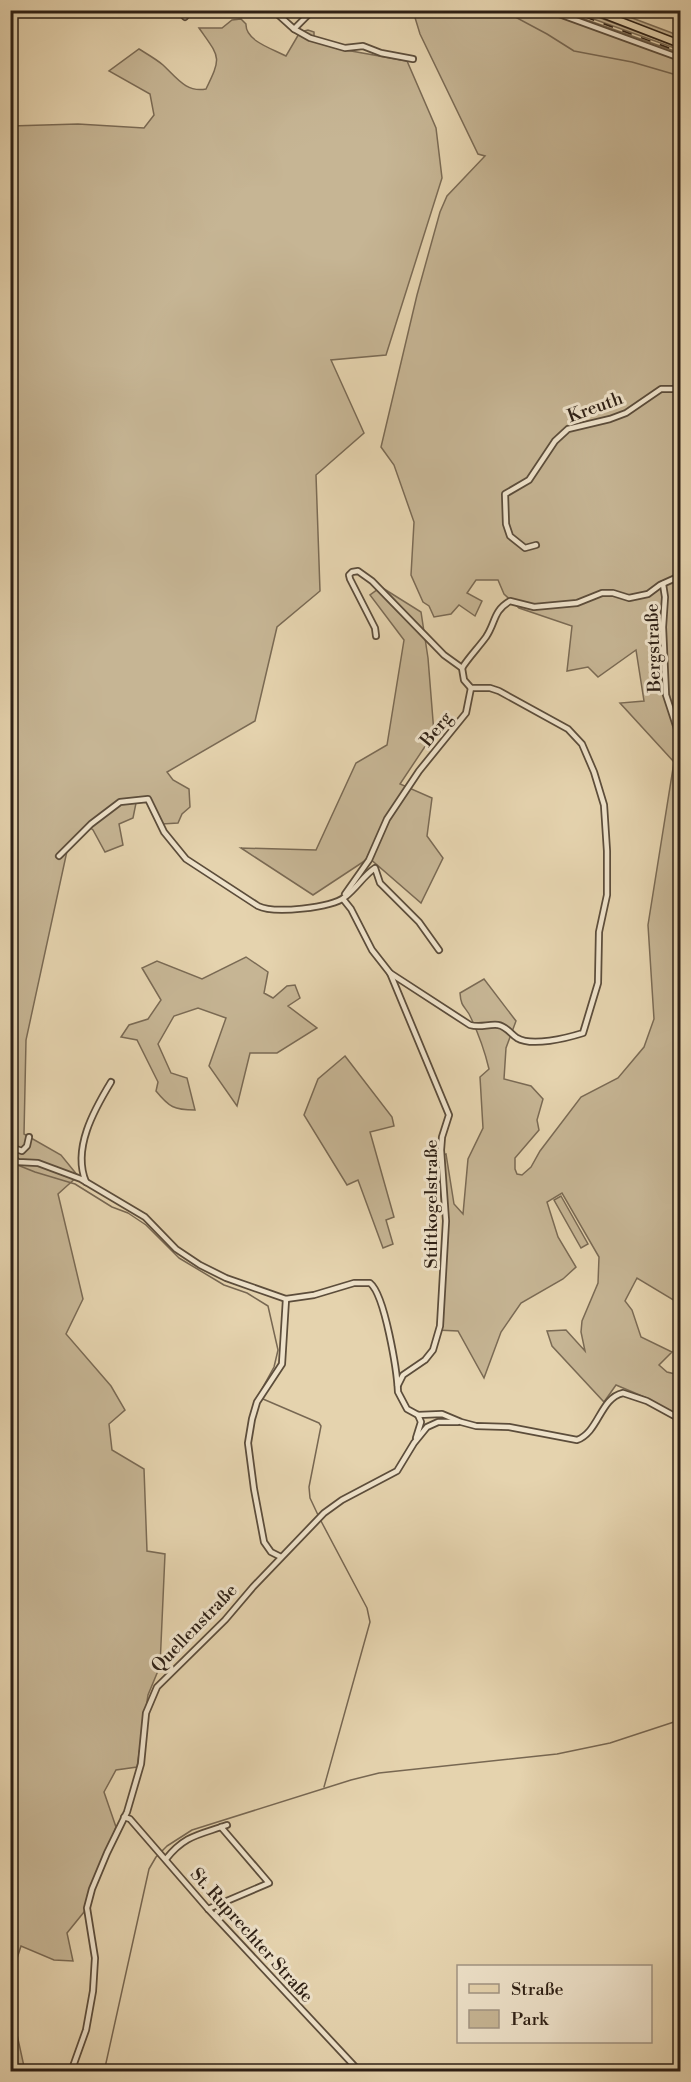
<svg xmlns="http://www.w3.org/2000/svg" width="691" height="2082" viewBox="0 0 691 2082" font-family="'Libre Bodoni',serif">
	<rect width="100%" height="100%" fill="#e5d3ae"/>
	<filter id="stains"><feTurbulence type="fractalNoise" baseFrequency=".00333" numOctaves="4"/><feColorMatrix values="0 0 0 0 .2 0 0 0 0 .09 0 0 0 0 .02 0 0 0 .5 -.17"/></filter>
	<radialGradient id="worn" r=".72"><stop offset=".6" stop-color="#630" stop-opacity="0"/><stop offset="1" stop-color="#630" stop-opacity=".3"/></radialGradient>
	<g fill="#c6b594" stroke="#7a6a54" stroke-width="1.5">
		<path d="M413,11h149l118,42v1251l-43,-26 -12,23 7,9 9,27 31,15 -13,13 8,7 8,2 5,12v31l-31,-18 -33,-14 -12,17 -52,-56 -5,-15 19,-1 19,21 -4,-19 1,-11 16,-38 1,-26 -37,-64 -15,9 11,35 18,30 -13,12 -42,24 -20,29 -17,46 -26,-47 -21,-1 8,-103 -9,-70 10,-3 8,50 9,10 5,-55 15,-31 -3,-51 9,-8c-4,-17 -10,-34 -18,-51 -5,-12 -10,-9 -11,-25l24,-14 32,42 -10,27 -2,31 27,7 12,13 -6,21 2,10 -24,28v11l2,5 5,1 9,-8 9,-16 41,-54 37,-19 26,-31 10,-28 -6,-94 26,-163 -54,-59 24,-2 -8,-51 -38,27 -10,-10 -21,4 5,-45 -53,-18 -15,-14 -6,-14h-22l-9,13 15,8 -7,15 -16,-11 -8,9 -17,3 -5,-11 -6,-4 -12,-27 3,-53 -20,-57 -13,-18 36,-152 23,-83 7,-16 38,-40 -7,-2 -58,-120z"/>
		<polygon points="571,11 582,11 680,48 680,50"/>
		<polygon points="592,11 620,11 619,13 672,33 679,39 678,43"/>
		<path d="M241,19l5,5c-1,17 27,25 40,32l14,-24 8,-2 6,2v6l26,11 67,12 29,67 6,50 -56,177 -55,5 33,73 -48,42 4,116 -43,36 -22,94 -88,51 6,8 16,9 1,18 -8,7 -4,9 -16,1 -12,-25 -13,-1 -4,20 -14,6 4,21 -18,7 -12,-22 -6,-5 -20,26 -41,189 -2,94 37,21 17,21 -20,18 25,105 -17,35 45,52 14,24 -16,14 3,26 32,19 3,82 18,3 -5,112 -12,29 -11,72 -21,3 -12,22 12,35 -32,85 -17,21 6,28 -19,-1 -33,-14 -10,31v-1851l67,-2 66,4 10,-13 -4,-21 -41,-23 30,-22c8,5 17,10 24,16 13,12 23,28 43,24 16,-33 14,-31 -7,-61h23l10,-8z"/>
		<polygon points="381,587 421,612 428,658 434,733 400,784 432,798 427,836 443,858 421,903 369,858 313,895 241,848 316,850 356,763 387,745 404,640 370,595"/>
		<path d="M246,957l22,15 -4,21 9,5 14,-12 8,-1 5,13 -12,8 29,22 -40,25h-27l-13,53 -28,-40 17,-48 -28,-10 -24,8 -16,28 13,29 16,5 8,32c-21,0 -26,-3 -39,-19l2,-9 -21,-42 -16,-3 8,-12 19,-6 13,-19 -19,-32 15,-7 45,18z"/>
		<polygon points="345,1056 392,1117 394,1126 370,1132 394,1217 386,1220 393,1244 383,1248 358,1180 347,1185 304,1115 318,1079"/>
		<polygon points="561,1196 588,1244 581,1248 554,1200"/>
		<polygon points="10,2007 11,2007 25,2071 11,2071"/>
	</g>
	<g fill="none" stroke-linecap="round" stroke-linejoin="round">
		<g stroke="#776752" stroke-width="1.5">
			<polyline points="502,10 547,34 574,51 632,62 680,76"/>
			<polyline points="10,1162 35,1172 75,1184 112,1207 128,1213 146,1225 179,1258 224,1285 247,1293 268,1306 278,1350 274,1367 258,1396"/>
			<polyline points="263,1399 319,1423 321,1426 309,1487 310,1498 318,1515"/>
			<polyline points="321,1521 367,1608 370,1622 324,1787"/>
			<polyline points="104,2072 149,1869 156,1857 167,1846 192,1830 351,1780 379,1773 557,1754 610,1743 680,1720"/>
		</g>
		<g stroke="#5c4d3b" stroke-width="8">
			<g id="minor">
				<polyline points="178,10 185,17"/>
				<polyline points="273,10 294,29 310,38 345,48 363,46 381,53 413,59"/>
				<polyline points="548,10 680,58"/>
				<polyline points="294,29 313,10"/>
				<polyline points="536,545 525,548 510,536 506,524 505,494 529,480 555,441 568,429 610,419 626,413 661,389 680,389"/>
				<polyline points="663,584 665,597 663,627 666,695 680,738"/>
				<polyline points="376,636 375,628 350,579 349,575 352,572 358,571 372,581 444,655 462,668 464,680 471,688"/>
				<path d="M462,668c7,-11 16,-20 24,-31 10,-15 7,-26 24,-36l24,6 43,-4 25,-10h11l16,5 19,-4 12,-9 20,-9"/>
				<path d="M59,856l32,-32 29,-22 28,-3 16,33 22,27 72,47c16,8 73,2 87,-9 11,-8 19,-22 30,-29l5,15 39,39 20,28"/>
				<polyline points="345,894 369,860 387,819 419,771 466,713 471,688"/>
				<polyline points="343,899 351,909 372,950 390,973 449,1115 442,1137 441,1150 446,1221 440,1326 433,1350 425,1360 403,1375 398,1385"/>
				<path d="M390,973l80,52c10,3 18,-1 28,0 8,1 13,9 19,13 15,9 50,0 66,-5l15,-50 1,-51 8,-37v-44l-3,-46 -10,-33 -12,-28 -14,-15 -69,-38 -9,-3h-19"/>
				<polyline points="10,1147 22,1151 27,1146 29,1137"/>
				<path d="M10,1157l8,5 20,1 43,16 64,38 31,32 24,16 26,13 60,21 28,-4 40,-12h16c15,12 27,88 28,109l9,17 11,6 24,-1 19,8 15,4 33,1 68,13c22,-8 23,-42 46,-47l24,8 33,18"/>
				<path d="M86,1182c-14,-33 8,-72 25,-100"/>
				<polyline points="416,1438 421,1422 418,1415"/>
				<polyline points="281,1557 271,1552 264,1542 254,1489 248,1443 252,1419 257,1402 282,1364 286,1299"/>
				<polyline points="124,1817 130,1819 208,1909 360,2072"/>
				<path d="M166,1859c19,-24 33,-24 61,-34"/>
				<polyline points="208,1909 269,1883 221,1827"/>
				<polyline points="71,2072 86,2030 93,1991 95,1958 87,1908 92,1889 107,1853 127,1812 141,1764 146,1713 157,1687 225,1620 253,1587 324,1513 342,1500 397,1471 414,1443 427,1427 438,1422 458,1422"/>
			</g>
		</g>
		<g stroke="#2e2015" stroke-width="9">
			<polyline id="major" points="592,10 680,44"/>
		</g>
		<use href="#minor" stroke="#eee2ca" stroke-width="4.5"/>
		<use href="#major" stroke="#e5d3ae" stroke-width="6"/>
		<polyline stroke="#2e2015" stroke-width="1.5" stroke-dasharray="10 10" stroke-linecap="butt" points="566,10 680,52"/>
	</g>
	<g text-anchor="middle" stroke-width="6" stroke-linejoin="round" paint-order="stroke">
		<g font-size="18" fill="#2e2015" stroke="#eee2ca">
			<text transform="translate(595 407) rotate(-20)" y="6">Kreuth</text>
			<text transform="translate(653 648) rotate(-92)" y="6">Bergstraße</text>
			<text transform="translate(436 729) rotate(-51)" y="6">Berg</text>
			<text transform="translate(431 1204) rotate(-90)" y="6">Stiftkogelstraße</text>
			<text transform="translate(194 1628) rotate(-46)" y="6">Quellenstraße</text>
			<text transform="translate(252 1935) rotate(48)" y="6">St. Ruprechter Straße</text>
		</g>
	</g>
	<rect width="691" height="2082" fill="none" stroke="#e5d3ae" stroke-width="36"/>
	<rect x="12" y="12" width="667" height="2058" fill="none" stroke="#2e2015" stroke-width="3"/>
	<rect x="18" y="18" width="655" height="2046" fill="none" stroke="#2e2015" stroke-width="1.5"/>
	<rect x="457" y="1965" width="195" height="78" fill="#eee2ca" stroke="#a19482" stroke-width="1.5"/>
	<rect x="469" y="1984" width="30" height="9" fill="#e5d3ae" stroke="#a19482" stroke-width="1.5"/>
	<text x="511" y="1995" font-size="18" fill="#2e2015">Straße</text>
	<rect x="469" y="2010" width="30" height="18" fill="#c6b594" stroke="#a19482" stroke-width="1.5"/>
	<text x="511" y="2025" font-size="18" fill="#2e2015">Park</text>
	<rect width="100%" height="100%" filter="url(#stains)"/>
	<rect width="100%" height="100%" fill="url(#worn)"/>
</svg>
